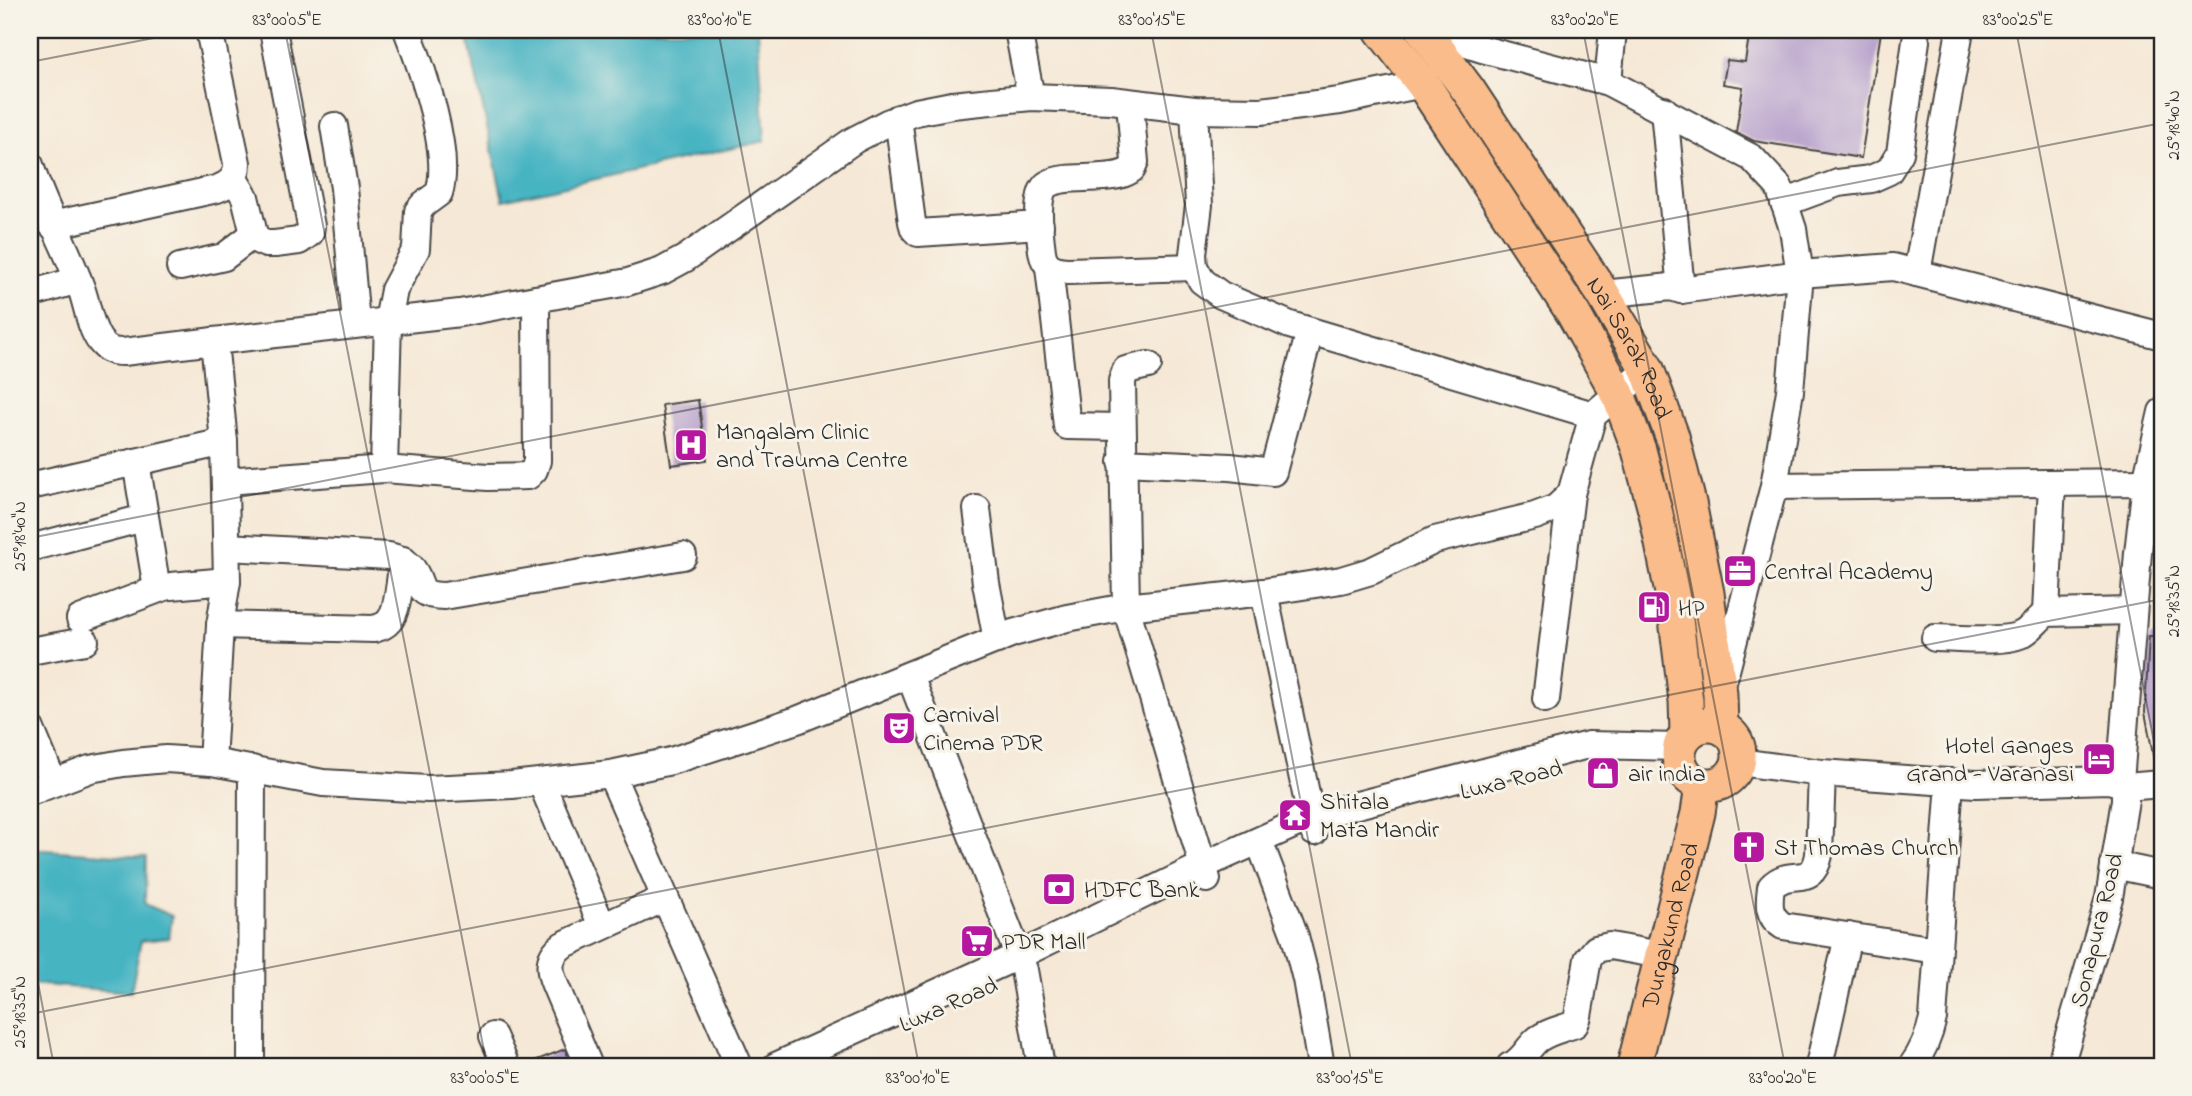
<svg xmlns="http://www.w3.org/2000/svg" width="2192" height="1096" viewBox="0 0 2192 1096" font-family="'Indie Flower',sans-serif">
	<rect width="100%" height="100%" fill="#f7f3e8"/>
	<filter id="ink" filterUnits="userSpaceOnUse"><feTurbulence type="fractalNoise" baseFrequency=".0143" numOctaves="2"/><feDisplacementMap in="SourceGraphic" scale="14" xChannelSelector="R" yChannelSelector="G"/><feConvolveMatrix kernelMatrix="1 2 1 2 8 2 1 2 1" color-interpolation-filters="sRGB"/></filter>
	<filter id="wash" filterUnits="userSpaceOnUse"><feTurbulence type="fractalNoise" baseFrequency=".00686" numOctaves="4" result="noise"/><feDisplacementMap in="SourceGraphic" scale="28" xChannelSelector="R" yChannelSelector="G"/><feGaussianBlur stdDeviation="1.57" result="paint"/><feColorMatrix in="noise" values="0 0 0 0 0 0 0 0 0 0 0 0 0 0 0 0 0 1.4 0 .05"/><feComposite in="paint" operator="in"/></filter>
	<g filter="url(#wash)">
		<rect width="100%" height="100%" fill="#f6e8d6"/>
		<g fill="#46b4c2" stroke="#387076" stroke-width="2">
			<polygon points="466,30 758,30 765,141 503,200"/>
			<polygon points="30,849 146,857 145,904 172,916 169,938 141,941 131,992 30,984"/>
		</g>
		<g id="blocks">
			<g fill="#b59ecb">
				<polygon points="1750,30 1868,30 1881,32 1861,158 1754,141 1736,132 1743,87 1723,84 1727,60 1745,62"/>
				<polygon points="698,400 707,460 671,465 662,405"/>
				<polygon points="2149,636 2162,636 2162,759 2154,760 2145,712"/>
				<polygon points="565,1049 572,1066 522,1066"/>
			</g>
		</g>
	</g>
	<g filter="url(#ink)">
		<use href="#blocks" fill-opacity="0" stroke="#494745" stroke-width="2"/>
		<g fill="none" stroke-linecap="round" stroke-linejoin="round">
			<g stroke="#494745" stroke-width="30">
				<g id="minor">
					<path d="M407,30c15,38 45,123 32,163l-15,11 -6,7 -2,38 -22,41 -6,31 -4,148 104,8 40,-1 6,-6 3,-9 -1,-162"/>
					<polyline points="1018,30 1031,97"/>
					<polyline points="1423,30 1482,49 1608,82 1752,158 1779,187 1793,229 1800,274 1790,391 1774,486 1723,682"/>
					<polyline points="1608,82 1613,30"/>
					<path d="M1130,103l5,59 -3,7c-9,7 -19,7 -30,8 -16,2 -40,-1 -54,7 -14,7 -8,52 -6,67 2,16 12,19 26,20l126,-4"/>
					<polyline points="1194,110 1199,205 1193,254 1194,267 1202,281 1221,295 1290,325 1593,415"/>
					<polyline points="1664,110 1681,290"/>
					<polyline points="898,118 912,222 914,229 918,233 1040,225"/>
					<polyline points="334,126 344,188 356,323"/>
					<path d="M30,165c13,42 35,79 50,120 7,17 9,41 20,56 7,9 12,11 23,11l91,-11"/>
					<polyline points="234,179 245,197 254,234 259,241 266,244 275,244 299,241 310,233 311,226 273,30"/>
					<polyline points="1784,203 1838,183 1871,179 1889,171 1900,153 1916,41"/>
					<path d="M52,225l165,-36c13,-5 20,-11 20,-26l-28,-133"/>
					<polyline points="180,267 224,257 254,234"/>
					<polyline points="1049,267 1067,426 1122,427"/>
					<polyline points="1917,273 1960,30"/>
					<polyline points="30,294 78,280"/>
					<polyline points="1603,294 1671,287 1681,290 1800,274 1893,267 2162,336"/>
					<polyline points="1148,365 1126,370 1122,381 1126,607 1207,879"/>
					<polyline points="136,462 156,583 164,587 171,586 227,581"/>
					<polyline points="1122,462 1230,467 1273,472 1310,331"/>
					<polyline points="226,481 384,469"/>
					<polyline points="30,486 224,442"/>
					<polyline points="1774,486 2146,482"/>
					<polyline points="977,509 986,583 997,640"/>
					<path d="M227,547l162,9c8,2 15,4 21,10 15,16 3,30 34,30l239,-40"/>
					<polyline points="30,548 144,518"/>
					<polyline points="1264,592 1314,832"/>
					<polyline points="2046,613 2052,483"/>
					<polyline points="80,619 164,587"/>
					<path d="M220,625l154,4c6,-2 11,-3 15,-8 10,-11 11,-46 14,-61"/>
					<path d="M1935,638c21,0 66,5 85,-3 10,-4 17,-15 26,-22l87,-2"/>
					<polyline points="30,651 85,641"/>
					<polyline points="910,676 1024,970 1041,1066"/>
					<polyline points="1546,699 1571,494"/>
					<polyline points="30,727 53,782"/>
					<polyline points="212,762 220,625 227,581 224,442 214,341 460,313 628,282 662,271 686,258 854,140 887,123 916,112 952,105 1031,97 1111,100 1194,110 1261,111 1340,101 1423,84"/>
					<polyline points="1739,762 1822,773 1976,784 2109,780 2123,784 2125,792 2125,800 2109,898 2060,1066"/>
					<path d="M1822,773l-3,82c-7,35 -28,11 -48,32 -2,16 -4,29 12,39l153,24"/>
					<polyline points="611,774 739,1066"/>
					<polyline points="541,782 602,926"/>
					<polyline points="2120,782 2138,553 2146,482 2162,412"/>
					<polyline points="2125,787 2162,784"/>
					<polyline points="30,792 90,769 123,763 166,759 212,762 323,783 428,789 512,785 611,774 671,761 797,720 1013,633 1067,618 1126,607 1264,592 1341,580 1371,571 1435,540 1535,516 1556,508 1571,494 1593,415 1647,369"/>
					<polyline points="1264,854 1295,936 1306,979 1321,1066"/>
					<polyline points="2114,865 2162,875"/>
					<polyline points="493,1036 506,1066"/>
					<polyline points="251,1066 252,769"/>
					<path d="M589,1066l-34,-81c-7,-16 -7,-29 8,-40l102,-47"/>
					<polyline points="776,1066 1018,956 1202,866 1311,817 1588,745 1680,747"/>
					<path d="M1510,1066c13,-5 17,-18 28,-27 11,-8 24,-10 37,-15l3,-8 10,-57 8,-10 14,-3 51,9"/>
					<polyline points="1819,1066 1848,936"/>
					<path d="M1912,1066c11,-15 17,-29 21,-48l17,-236"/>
				</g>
			</g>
			<g stroke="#494745" stroke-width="37">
				<g id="major">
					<polyline points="1381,30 1423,84 1573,313 1618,394 1639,450 1656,514 1674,603 1686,701 1687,733"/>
					<path id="s1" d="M1423,30l46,61 134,203 44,75 25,67 17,67 18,90 13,101 1,33"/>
					<circle cx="1709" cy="755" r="30"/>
					<path id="s2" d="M1634,1066l64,-253 4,-28"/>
				</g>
			</g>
			<use href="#minor" stroke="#fff" stroke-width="26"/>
			<use href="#major" stroke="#f9bc8a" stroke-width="33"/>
		</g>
	</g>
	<path fill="none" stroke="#2b2b2b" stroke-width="2" stroke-opacity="0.45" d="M285,30l202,1036M718,30l201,1036M1151,30l201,1036M1583,30l202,1036M2016,30l146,753M30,62l165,-32M30,538l2132,-415M30,941l24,125M30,1014l2132,-415"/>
	<defs>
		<g id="hospital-square" transform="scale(1.75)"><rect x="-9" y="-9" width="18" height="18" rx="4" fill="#b5179e" stroke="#f7f3e8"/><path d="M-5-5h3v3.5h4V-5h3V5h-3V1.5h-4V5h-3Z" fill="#fff"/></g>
		<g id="office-square" transform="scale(1.75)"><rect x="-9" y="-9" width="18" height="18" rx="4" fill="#b5179e" stroke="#f7f3e8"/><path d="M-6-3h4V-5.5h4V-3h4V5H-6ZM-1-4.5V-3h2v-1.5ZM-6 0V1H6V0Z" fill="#fff"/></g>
		<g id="fuel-square" transform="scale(1.75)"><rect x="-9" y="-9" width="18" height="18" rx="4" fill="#b5179e" stroke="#f7f3e8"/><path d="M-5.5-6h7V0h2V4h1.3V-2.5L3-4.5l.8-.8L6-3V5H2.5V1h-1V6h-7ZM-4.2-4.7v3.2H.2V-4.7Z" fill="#fff"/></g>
		<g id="theatre-square" transform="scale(1.75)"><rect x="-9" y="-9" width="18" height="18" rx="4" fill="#b5179e" stroke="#f7f3e8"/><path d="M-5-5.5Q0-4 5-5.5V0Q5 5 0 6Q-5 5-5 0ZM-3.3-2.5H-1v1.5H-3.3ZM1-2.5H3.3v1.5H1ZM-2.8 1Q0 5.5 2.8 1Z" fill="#fff"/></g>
		<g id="hotel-square" transform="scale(1.75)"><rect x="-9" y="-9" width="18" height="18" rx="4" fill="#b5179e" stroke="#f7f3e8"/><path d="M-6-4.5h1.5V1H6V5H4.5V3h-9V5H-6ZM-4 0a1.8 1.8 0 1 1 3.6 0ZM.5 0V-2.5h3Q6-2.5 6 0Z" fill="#fff"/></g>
		<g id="shop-square" transform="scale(1.75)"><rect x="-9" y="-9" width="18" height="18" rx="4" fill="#b5179e" stroke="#f7f3e8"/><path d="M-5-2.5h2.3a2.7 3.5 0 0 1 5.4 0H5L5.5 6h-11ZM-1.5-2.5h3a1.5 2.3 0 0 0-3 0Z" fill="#fff"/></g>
		<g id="temple-square" transform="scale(1.75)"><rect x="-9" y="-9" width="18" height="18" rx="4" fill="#b5179e" stroke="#f7f3e8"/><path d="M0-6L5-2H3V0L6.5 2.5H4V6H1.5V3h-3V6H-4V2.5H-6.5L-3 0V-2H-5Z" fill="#fff"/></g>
		<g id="church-square" transform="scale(1.75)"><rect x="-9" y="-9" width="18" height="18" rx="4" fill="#b5179e" stroke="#f7f3e8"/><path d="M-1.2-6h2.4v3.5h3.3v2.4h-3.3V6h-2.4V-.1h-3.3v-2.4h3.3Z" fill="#fff"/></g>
		<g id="bank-square" transform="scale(1.75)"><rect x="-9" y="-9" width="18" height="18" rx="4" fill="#b5179e" stroke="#f7f3e8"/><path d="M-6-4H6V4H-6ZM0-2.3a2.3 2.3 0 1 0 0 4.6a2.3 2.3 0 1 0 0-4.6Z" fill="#fff"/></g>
		<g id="supermarket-square" transform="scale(1.75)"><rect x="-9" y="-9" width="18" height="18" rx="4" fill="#b5179e" stroke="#f7f3e8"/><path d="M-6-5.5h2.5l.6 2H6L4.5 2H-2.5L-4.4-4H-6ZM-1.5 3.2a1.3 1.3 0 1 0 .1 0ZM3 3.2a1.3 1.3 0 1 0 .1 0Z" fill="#fff"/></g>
	</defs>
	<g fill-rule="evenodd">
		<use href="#hospital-square" x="691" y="445"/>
		<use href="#office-square" x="1740" y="571"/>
		<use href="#fuel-square" x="1654" y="607"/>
		<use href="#theatre-square" x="899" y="728"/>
		<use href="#hotel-square" x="2099" y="759"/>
		<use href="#shop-square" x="1603" y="773"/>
		<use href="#temple-square" x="1295" y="815"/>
		<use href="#church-square" x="1749" y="847"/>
		<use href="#bank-square" x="1059" y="889"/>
		<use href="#supermarket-square" x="977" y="941"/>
	</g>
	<g text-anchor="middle" stroke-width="6" stroke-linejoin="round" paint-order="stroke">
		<g font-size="24" fill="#2b2b2b" stroke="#f7f3e8">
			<text dy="8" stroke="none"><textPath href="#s1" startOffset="380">Nai Sarak Road</textPath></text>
			<text transform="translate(1511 779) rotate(-14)" y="8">Luxa Road</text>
			<text dy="8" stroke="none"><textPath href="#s2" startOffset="145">Durgakund Road</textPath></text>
			<text transform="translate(2096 930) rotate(-76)" y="8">Sonapura Road</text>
			<text transform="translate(948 1004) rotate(-24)" y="8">Luxa Road</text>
		</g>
		<g font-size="24" fill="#2b2b2b" stroke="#f7f3e8" text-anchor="start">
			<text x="716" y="439">Mangalam Clinic<tspan x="716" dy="28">and Trauma Centre</tspan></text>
			<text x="1764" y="579">Central Academy</text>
			<text x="1678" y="615">HP</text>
			<text x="923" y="722">Carnival<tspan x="923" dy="28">Cinema PDR</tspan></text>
			<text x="2074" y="753" text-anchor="end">Hotel Ganges<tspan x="2074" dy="28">Grand - Varanasi</tspan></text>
			<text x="1628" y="781">air india</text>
			<text x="1320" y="809">Shitala<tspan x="1320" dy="28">Mata Mandir</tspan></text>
			<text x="1774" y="855">St Thomas Church</text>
			<text x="1084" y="897">HDFC Bank</text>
			<text x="1002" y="949">PDR Mall</text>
		</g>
	</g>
	<rect width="2192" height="1096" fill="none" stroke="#f7f3e8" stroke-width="77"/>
	<rect x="38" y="38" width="2116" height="1020" fill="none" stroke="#2b2b2b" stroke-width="2.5"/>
	<g font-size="18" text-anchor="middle" fill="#2b2b2b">
		<text x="287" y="25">83°00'05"E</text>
		<text x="720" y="25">83°00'10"E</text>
		<text x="1152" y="25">83°00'15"E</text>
		<text x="1585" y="25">83°00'20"E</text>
		<text x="2018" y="25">83°00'25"E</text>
		<text transform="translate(2173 125) rotate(-90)" y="6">25°18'40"N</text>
		<text transform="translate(19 536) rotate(-90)" y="6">25°18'40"N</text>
		<text transform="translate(2173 601) rotate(-90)" y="6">25°18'35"N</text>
		<text transform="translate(19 1012) rotate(-90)" y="6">25°18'35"N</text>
		<text x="485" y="1083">83°00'05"E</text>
		<text x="918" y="1083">83°00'10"E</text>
		<text x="1350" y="1083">83°00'15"E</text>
		<text x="1783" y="1083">83°00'20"E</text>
	</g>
</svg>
